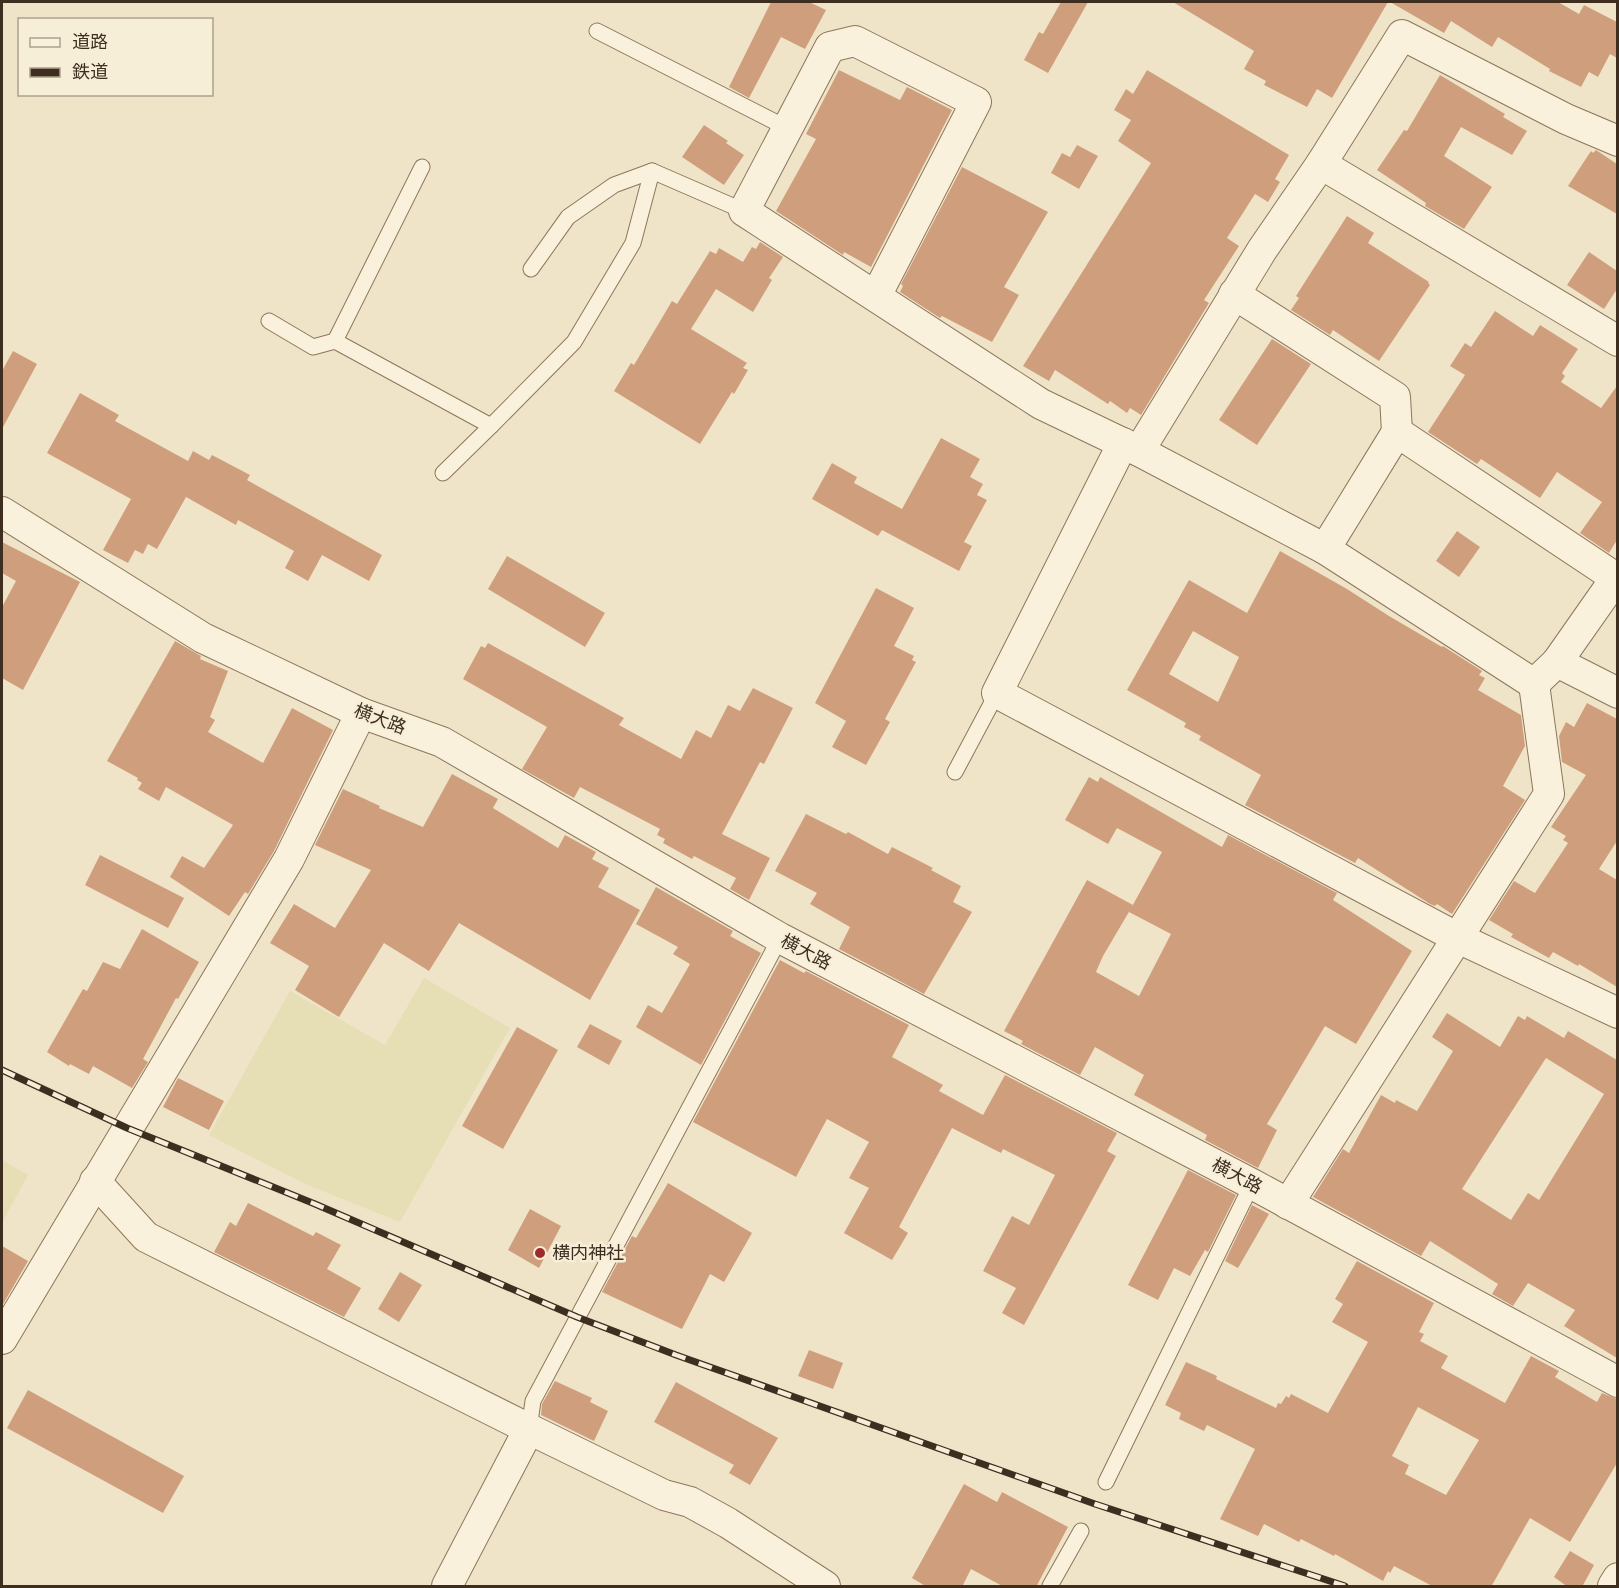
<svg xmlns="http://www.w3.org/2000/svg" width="1619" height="1588" viewBox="0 0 1619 1588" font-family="'IBM Plex Serif','Noto Sans JP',serif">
	<rect width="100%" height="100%" fill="#f0e4c8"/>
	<g fill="#e6deb5">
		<polygon points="424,978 510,1028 400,1222 305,1184 209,1135 290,991 385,1045"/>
		<polygon points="2,1160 28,1175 2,1223"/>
	</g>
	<g fill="#cf9f7d" fill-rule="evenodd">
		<polygon points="771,2 809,2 826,10 805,49 781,37 749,98 729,87"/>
		<polygon points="1061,2 1088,2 1048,73 1024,60 1039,32 1043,34"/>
		<polygon points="1173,2 1388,2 1332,98 1317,89 1307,107 1264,85 1266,81 1244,69 1254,51"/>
		<polygon points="1390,2 1558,2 1579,14 1584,5 1617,22 1617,58 1610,54 1598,77 1589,72 1581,87 1549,71 1550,69 1498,37 1492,47 1451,21 1444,33"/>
		<polygon points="839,70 900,100 907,87 952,110 871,267 844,252 843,255 776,211 816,139 806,134"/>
		<polygon points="1147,70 1289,155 1275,179 1280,182 1268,202 1255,194 1227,238 1239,246 1204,300 1209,303 1141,415 1130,408 1127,413 1110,401 1108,404 1055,370 1049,381 1023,366 1151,163 1118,141 1131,120 1114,110 1126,89 1133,94"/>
		<polygon points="1440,75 1505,114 1503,117 1527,131 1512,155 1461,127 1444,156 1492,187 1464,229 1425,206 1426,203 1377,170 1404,130 1407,131"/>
		<polygon points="704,125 728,141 726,143 744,155 724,185 682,157"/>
		<polygon points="1077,145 1098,156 1079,189 1051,173 1062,153 1070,157"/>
		<polygon points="1596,150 1617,164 1617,214 1568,186 1591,151 1593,153"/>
		<polygon points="962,167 1048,212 1004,287 1019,295 992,342 942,316 940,318 900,292 903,286 901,284"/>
		<polygon points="1347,216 1374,233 1368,243 1429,282 1428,283 1430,285 1379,361 1333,330 1330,335 1291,310 1299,298 1296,296"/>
		<polygon points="760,242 783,257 769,278 772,280 753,312 716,289 691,329 747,363 743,368 748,370 734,394 732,392 700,444 614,391 631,363 634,365 672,301 677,304 710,251 716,254 719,248 743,262 752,247 756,249"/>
		<polygon points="1589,252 1617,271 1617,289 1604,309 1567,285"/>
		<polygon points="1495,311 1533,336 1540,325 1578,349 1562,373 1565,376 1561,382 1601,408 1617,386 1617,540 1609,553 1580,533 1602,502 1557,472 1540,498 1481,459 1477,464 1428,432 1465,375 1450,366 1465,343 1471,347"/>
		<polygon points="1272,339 1311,364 1257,445 1219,420"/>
		<polygon points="13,351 37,364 2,429 2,371"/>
		<polygon points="80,393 119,415 115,421 188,461 193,451 209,460 212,455 250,475 247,480 382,555 369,581 322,555 308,581 285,568 294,551 238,520 236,525 186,497 157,549 148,544 143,554 135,550 128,563 103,550 131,499 47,453"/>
		<polygon points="941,438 980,459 970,477 983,484 977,495 987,500 964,542 972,546 959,571 882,530 878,536 812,499 832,463 857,477 854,483 902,509"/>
		<polygon points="1457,531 1480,547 1459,577 1436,561"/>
		<polygon points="2,542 80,582 23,690 2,678 2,607 16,581 2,573"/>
		<path d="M1280,551l67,38 42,27 53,31 1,-1 39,25 -3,4 6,3 -7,12 43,25 4,31 -22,40 22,14 -73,114 -15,-10 -2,2 -5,-2 -72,-46 -3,5 -110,-58 16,-30 -62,-35 2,-4 -17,-9 2,-4 -59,-33 62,-110 58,33zM1193,631l46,26 -21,45 -49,-28z"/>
		<polygon points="507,556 605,613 585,647 488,589"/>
		<polygon points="876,588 914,608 894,646 914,656 912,660 916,662 885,719 890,722 866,765 832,747 846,721 815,703"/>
		<polygon points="175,641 201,656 200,659 228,671 210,717 215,720 208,732 263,763 292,708 333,730 274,851 248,894 245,892 229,916 170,877 182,856 204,868 233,825 166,787 159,801 138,789 142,783 137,780 138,778 107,761"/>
		<polygon points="488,643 624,718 619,725 681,759 696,730 711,738 728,705 740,711 753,688 793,708 764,764 760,762 722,834 770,858 749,900 730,889 736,878 694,856 692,859 663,843 665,839 657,835 660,829 580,787 574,798 522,769 547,727 463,679 481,646 485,648"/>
		<polygon points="1587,703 1617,719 1617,841 1599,869 1617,880 1617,987 1579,964 1578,966 1553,952 1549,958 1511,937 1513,934 1489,920 1514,881 1535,893 1568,843 1563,840 1566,836 1551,827 1586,775 1562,762 1559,736 1566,722 1574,727"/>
		<polygon points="452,774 498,799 493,808 558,848 565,835 596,852 592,859 609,868 598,887 640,910 590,1000 459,923 429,971 384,943 339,1017 295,990 309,966 270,943 294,904 335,928 371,870 315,845 343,789 380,806 379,808 423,827"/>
		<polygon points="1089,777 1098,782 1100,777 1222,847 1228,835 1337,893 1333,900 1412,951 1356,1044 1325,1026 1267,1124 1277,1130 1258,1168 1205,1140 1207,1135 1134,1095 1144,1075 1095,1047 1080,1075 1021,1044 1023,1041 1004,1031 1087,880 1133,905 1103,956 1096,972 1139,996 1171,934 1129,912 1162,852 1117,828 1108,844 1065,820"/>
		<polygon points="806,814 846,834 848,832 888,854 892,847 933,868 931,870 961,886 953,902 972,912 924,994 839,949 850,927 810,904 817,893 775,871"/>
		<polygon points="100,855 184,898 168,928 85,885"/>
		<polygon points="656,887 733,931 730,936 761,953 701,1065 636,1027 648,1005 662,1013 690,964 673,954 678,947 636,924"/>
		<polygon points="142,929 199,962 178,999 176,998 143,1059 148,1062 132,1088 93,1066 89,1074 70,1064 69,1066 47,1052 83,989 87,991 103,962 120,969"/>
		<polygon points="780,960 804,973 806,971 909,1025 892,1057 943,1085 939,1091 983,1115 1005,1075 1117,1133 1107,1151 1116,1156 1024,1325 1002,1313 1016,1288 983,1271 1012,1216 1029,1225 1055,1175 1003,1149 1001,1153 952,1128 899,1227 908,1233 892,1260 844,1233 869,1188 849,1178 869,1142 827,1119 796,1177 693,1122"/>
		<path d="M1447,1013l53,34 18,-31 7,4 2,-4 37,22 4,-7 49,29v298l-53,-32 11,-16 -47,-27 -15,23 -21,-12 6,-10 -68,-43 -9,15 -108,-59 30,-48 6,4 32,-58 14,8 1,-3 21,11 36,-60 -21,-14zM1546,1058l58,36 -65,106 -11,-7 -17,27 -49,-31z"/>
		<polygon points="590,1024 622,1041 609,1065 577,1047"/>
		<polygon points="517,1027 558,1050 503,1149 462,1126"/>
		<polygon points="178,1078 224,1101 209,1130 163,1107"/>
		<polygon points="1188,1170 1236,1195 1208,1252 1205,1250 1190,1276 1174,1268 1158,1300 1128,1285"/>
		<polygon points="668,1183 752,1233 724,1282 710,1274 682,1329 602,1292 632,1236 636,1238"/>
		<polygon points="248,1203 313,1236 316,1232 341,1245 327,1269 361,1288 344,1317 214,1252 230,1222 236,1226"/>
		<polygon points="1252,1205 1269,1214 1238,1268 1225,1261"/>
		<polygon points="530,1209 561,1226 539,1268 508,1250"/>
		<polygon points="2,1246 28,1261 2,1306"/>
		<path d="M1357,1261l77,42 -15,29 5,2 -4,7 28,15 -7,12 64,35 26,-47 28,15 -4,6 42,25 5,-9 15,6v64l-47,79 -40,-24 -39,69h-57l-40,-21 -4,7 -2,-2 -5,10 -48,-27 -1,2 -33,-17 -2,3 -35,-18 -6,12 -38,-17 35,-70 -48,-24 -3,6 -25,-12 2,-6 -16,-8 21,-43 31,14 -1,3 60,29 2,-5 3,1 5,-8 3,2 2,-4 37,19 40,-71 -36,-20 11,-18 -8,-5zM1418,1407l61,33 -33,55 -41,-21 4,-9 -17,-9z"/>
		<polygon points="400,1272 422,1285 399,1322 378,1309"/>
		<polygon points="809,1350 843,1363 833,1389 798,1376"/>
		<polygon points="555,1381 592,1398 590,1402 608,1411 594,1441 541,1415 542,1404"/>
		<polygon points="676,1382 778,1438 750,1485 729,1473 734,1465 654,1422"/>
		<polygon points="28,1390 184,1476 163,1513 7,1428"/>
		<polygon points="964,1484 997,1502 1002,1492 1068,1527 1036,1587 1004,1587 971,1569 962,1587 927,1587 912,1578"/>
		<polygon points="1570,1551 1594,1565 1582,1587 1568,1587 1554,1577"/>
	</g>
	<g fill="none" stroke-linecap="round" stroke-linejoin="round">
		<g stroke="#8d765c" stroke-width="17">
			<g id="service">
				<polyline points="597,31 787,128"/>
				<polyline points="531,269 568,217 614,185 652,171"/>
				<polyline points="269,321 313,347 335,341 491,426 574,342 633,243 652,171 744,211"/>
				<polyline points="335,341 422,167"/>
				<polyline points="443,473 491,426"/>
				<polyline points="955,772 997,693"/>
				<polyline points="529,1429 533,1401 780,938"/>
				<polyline points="1106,1482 1252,1184"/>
				<polyline points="1050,1586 1081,1531"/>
			</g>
		</g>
		<g stroke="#8d765c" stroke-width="32">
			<g id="minor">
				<polyline points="1321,164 1618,341"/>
				<polyline points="1234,294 1395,397 1397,432"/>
				<polyline points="876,296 976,102 855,41 830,47 744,211 1041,404 1139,451 1325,549 1534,684"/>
				<polyline points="1123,443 997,693 1458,938 1618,1013"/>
				<polyline points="1139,451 1262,250 1321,164 1402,35 1566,119 1618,141"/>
				<polyline points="2,512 203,638 361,713 442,742 780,938 1252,1184 1618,1382"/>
				<polyline points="1325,549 1397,432 1616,578"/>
				<polyline points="1557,662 1618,693"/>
				<polyline points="1534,684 1557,662 1618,575"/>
				<polyline points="95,1181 146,1237 529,1429 664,1495 690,1502 728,1523 825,1586"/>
				<polyline points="1288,1204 1549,794 1534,684"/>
				<polyline points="2,1339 289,859 361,713"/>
				<polyline points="447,1586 529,1429"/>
				<polyline points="1613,1586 1618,1578"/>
			</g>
		</g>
		<use href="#service" stroke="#faf1dc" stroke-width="15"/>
		<use href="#minor" stroke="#faf1dc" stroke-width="30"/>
		<g stroke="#3d2e20" stroke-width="7">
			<polyline id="rail" points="2,1070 127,1128 315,1204 577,1317 676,1355 1095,1504 1345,1586"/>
		</g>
		<use href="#rail" stroke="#f7eed8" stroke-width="4.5" stroke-dasharray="14" stroke-linecap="butt"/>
	</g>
	<circle fill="#9e2a2b" stroke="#f7eed8" stroke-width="2" cx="540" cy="1253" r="6"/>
	<g text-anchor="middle" stroke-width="5" stroke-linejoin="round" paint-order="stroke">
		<g font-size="18" fill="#3d2e20" stroke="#f7eed8">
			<text transform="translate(380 719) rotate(21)" y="6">横大路</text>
			<text transform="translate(806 952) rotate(28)" y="6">横大路</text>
			<text transform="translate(1237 1176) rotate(28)" y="6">横大路</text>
		</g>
		<g font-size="18" fill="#3d2e20" stroke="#f7eed8" text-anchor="start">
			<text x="552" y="1259">横内神社</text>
		</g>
	</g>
	<rect width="1619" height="1588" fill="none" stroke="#3d2e20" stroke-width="6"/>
	<rect x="18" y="18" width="195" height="78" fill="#f7eed8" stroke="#ada18e" stroke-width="1.5"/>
	<rect x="30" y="38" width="30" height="9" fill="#faf1dc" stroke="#ada18e" stroke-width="1.5"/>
	<text x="72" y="48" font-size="18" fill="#3d2e20">道路</text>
	<rect x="30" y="68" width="30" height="9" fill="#3d2e20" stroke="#ada18e" stroke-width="1.5"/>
	<text x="72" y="78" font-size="18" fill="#3d2e20">鉄道</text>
</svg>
